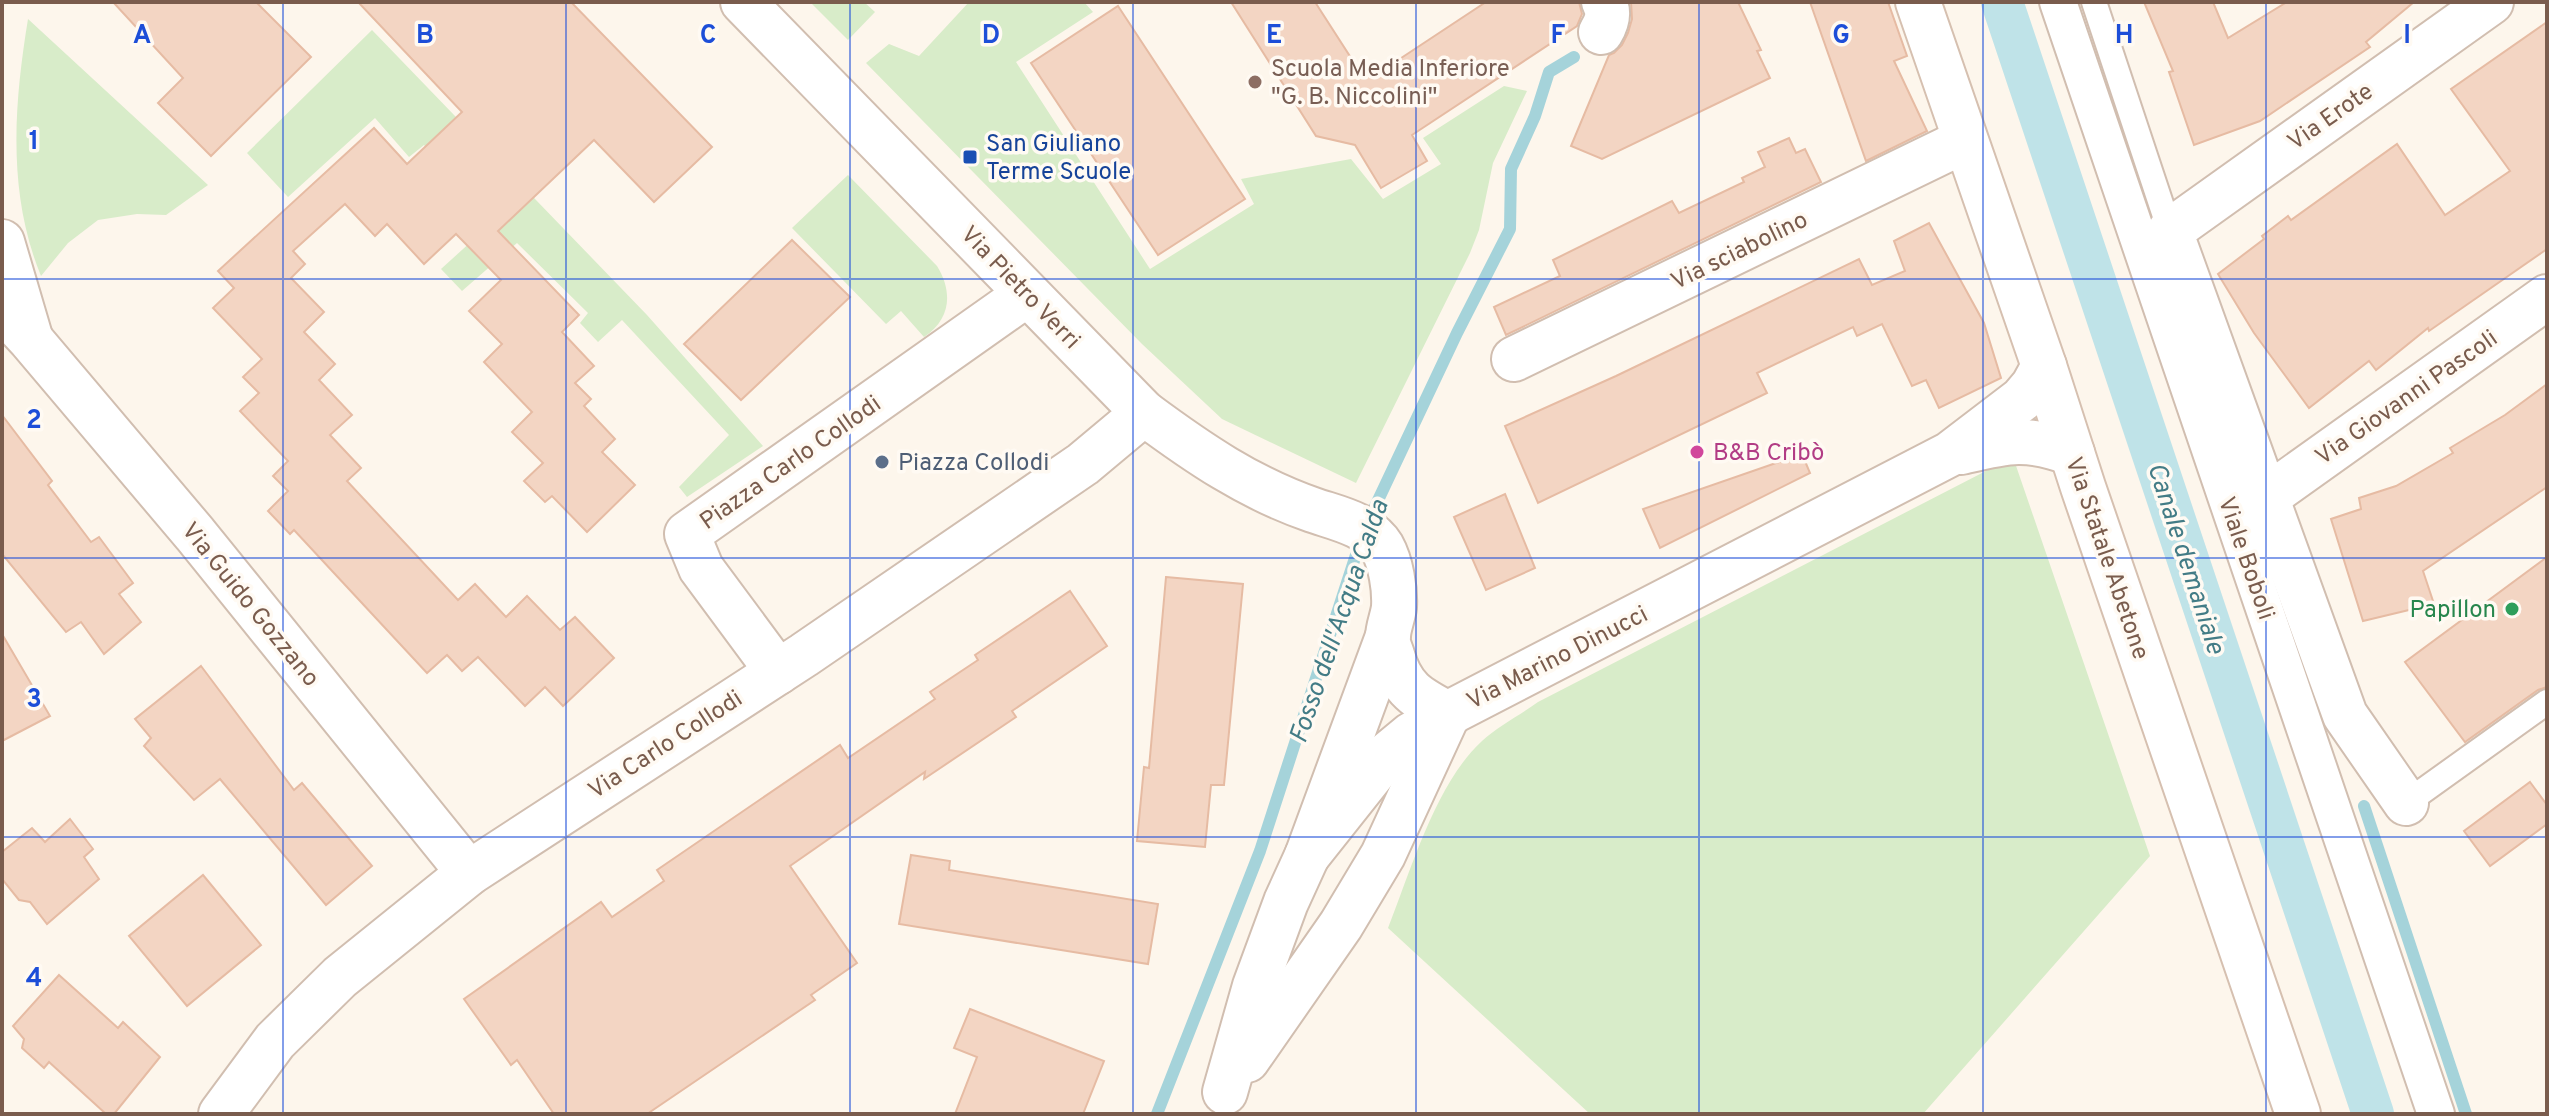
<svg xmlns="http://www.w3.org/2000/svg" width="2549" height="1116" viewBox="0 0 2549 1116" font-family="Overpass,sans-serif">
	<rect width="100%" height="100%" fill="#fdf6ec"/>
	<g fill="#d8ecc9">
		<polygon points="810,2 864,2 875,12 848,40"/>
		<polygon points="969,2 1084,2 1093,12 1016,62 1150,269 1254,204 1241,179 1351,159 1383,199 1441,164 1423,138 1504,86 1527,91 1493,163 1479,230 1470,253 1356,483 1222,419 1142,344 866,63 889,44 919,56"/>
		<path d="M28,19l180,166 -42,30 -29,-1 -39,6 -30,23 -27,33c-34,-83 -27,-171 -13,-257z"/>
		<polygon points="372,30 647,315 763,446 687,497 679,487 729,435 622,320 598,342 580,323 588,313 517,243 462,291 441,269 495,220 424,145 409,157 375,118 288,197 247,153"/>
		<path d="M848,175l89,91c16,26 14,53 -13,71l-23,-26 -15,13 -94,-96z"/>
		<path d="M2013,457l137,399 -227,258h-333l-202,-186c23,-58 48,-145 94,-187 16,-15 38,-26 56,-39z"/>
	</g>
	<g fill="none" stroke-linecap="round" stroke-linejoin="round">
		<g stroke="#a5d3da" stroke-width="12">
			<polyline points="2364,806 2466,1114"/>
			<polyline points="1157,1114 1260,851 1364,530 1457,333 1510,229 1511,169 1535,116 1549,72 1574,57"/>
		</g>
		<polyline stroke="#bfe3e8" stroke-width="42" points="2002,2 2373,1114"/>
	</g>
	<g fill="#f3d5c3" stroke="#e6bba3" stroke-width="2">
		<polygon points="113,2 256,2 311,57 211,156 158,103 183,78"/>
		<polygon points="358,2 571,2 712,147 654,202 594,140 498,231 579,315 562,332 594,366 575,383 591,399 584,406 615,439 602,452 635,485 587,532 552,496 545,502 524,481 543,463 512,432 532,412 484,362 502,344 469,311 501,280 456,234 424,264 387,224 375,236 345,204 293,251 305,264 291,278 324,312 304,332 335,364 319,380 352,415 330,435 361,468 347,481 458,600 475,584 506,617 527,596 560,630 575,617 614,658 563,706 545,687 525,706 478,657 462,671 447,655 427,673 294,530 290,534 268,511 288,491 273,476 288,461 240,411 259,393 243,377 262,359 213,308 234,288 218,271 374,128 407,164 462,112"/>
		<polygon points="1231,2 1315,2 1355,64 1383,70 1486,2 1579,2 1582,14 1577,26 1412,135 1427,161 1381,188 1355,145 1316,136"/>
		<polygon points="1631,2 1738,2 1761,50 1757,51 1770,78 1602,159 1571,146 1609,55 1614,53 1622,45 1628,33 1632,19"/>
		<polygon points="1810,2 1888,2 1907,56 1894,61 1927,131 1866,161"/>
		<polygon points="2144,2 2213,2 2228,38 2287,2 2414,2 2366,42 2370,47 2260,121 2194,145 2169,72 2173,71"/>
		<polygon points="1118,6 1245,199 1158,255 1031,63"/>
		<polygon points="2547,22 2547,249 2429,331 2428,328 2376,370 2369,361 2309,408 2254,333 2218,274 2264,239 2262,236 2288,216 2291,220 2397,144 2445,215 2510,171 2451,89"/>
		<polygon points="1789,138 1796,153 1805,149 1821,182 1506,335 1494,307 1560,276 1553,260 1672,201 1679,213 1744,182 1742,178 1765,167 1758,152"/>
		<polygon points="1929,223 1984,323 2001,378 1939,408 1926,380 1912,386 1882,324 1857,336 1853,327 1757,373 1767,393 1538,503 1505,426 1616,376 1859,259 1872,285 1905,271 1894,241"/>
		<polygon points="792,240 850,297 741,400 684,344"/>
		<polygon points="2547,384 2547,487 2423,571 2434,604 2363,621 2331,519 2361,509 2359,498 2396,486 2453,453 2450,448 2505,415"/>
		<polygon points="2,415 52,481 48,485 91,542 99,537 133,583 119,594 141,622 104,654 81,622 66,632 2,554"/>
		<polygon points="1802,454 1810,473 1660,548 1643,509"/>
		<polygon points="1505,494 1535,568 1486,590 1454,517"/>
		<polygon points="2547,557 2547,687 2538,690 2465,742 2405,662"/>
		<polygon points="1166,577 1243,584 1224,785 1211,785 1205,847 1137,841 1144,767 1149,768"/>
		<polygon points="1070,591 1107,646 1012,711 1016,717 924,779 925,772 790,866 857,963 811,995 815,1000 647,1114 554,1114 517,1060 511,1065 464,999 601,902 612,917 664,881 657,870 840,745 848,758 935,699 930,692 978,660 975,655"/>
		<polygon points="2,634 50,716 2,741"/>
		<polygon points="201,666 294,790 302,783 372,866 326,905 220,779 194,800 144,746 151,738 135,719"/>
		<polygon points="2530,782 2547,805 2547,824 2490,866 2464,831"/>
		<polygon points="70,819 93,849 84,857 99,879 47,924 30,902 19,900 2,879 2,852 32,828 45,842"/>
		<polygon points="911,855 950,861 949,870 1158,904 1148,964 899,924"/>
		<polygon points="203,875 261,945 187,1006 129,936"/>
		<polygon points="59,975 118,1028 123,1022 160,1057 114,1114 106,1114 49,1062 44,1068 22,1048 24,1039 13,1026"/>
		<polygon points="970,1009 1104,1061 1083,1114 955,1114 977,1057 954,1048"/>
	</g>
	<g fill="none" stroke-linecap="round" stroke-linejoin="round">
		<g stroke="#d1beb0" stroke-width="28">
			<g id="service">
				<polyline points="2094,2 2170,231"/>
				<polyline points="2406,803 2547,702"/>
			</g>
		</g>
		<g stroke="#d1beb0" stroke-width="40">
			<polyline id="pedestrian" points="2058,2 2436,1114"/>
		</g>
		<g stroke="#d1beb0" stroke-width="48">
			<g id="minor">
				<path d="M743,2l401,411c54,40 105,75 169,97 23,8 55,14 69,37 9,16 13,42 12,60 -1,10 -6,20 -6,30 -1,6 2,12 4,18 9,34 25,43 56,59"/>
				<path d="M1601,32c6,-10 9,-19 3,-30"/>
				<polyline points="2,242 30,337"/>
				<polyline points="2,309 30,339 195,534 469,873"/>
				<polyline points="1514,359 1964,141"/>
				<path d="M1961,452c47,-11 64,-16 111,1"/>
				<polyline points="2265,498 2547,297"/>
				<polyline points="778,672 701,568 687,534 1027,294"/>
				<polyline points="2406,803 2345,715 2170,231 2491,2"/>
				<polyline points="1307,856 1388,754 1411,735 1455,710 1950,454 2022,399 2033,386 2044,366"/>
				<polyline points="1247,1060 1341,925 1383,855 1448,714"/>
				<polyline points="1225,1092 1255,986 1286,902 1307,856 1387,639"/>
				<polyline points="221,1114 275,1041 340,977 469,873 804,655 1083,464 1144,413"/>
			</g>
		</g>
		<g stroke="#d6c0b0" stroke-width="48">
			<polyline id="secondary" points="1918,2 2044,366 2083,487 2298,1114"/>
		</g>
		<use href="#service" stroke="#fff" stroke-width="24"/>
		<use href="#pedestrian" stroke="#fff" stroke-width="36"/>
		<use href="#minor" stroke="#fff" stroke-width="44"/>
		<use href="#secondary" stroke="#fff" stroke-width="44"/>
	</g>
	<path fill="none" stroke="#1d4ed8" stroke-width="2" stroke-opacity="0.55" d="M283,2v1112M566,2v1112M850,2v1112M1133,2v1112M1416,2v1112M1699,2v1112M1983,2v1112M2266,2v1112M2,279h2545M2,558h2545M2,837h2545"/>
	<circle fill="#8d6e63" stroke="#fffaf3" stroke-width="3" cx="1255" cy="82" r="8"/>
	<rect fill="#1a4fb4" stroke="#fffaf3" stroke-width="3" x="962" y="149" width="16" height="16" rx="4"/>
	<circle fill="#d1479c" stroke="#fffaf3" stroke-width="3" cx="1697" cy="452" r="8"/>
	<circle fill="#5c6f8a" stroke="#fffaf3" stroke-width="3" cx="882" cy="462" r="8"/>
	<circle fill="#2e9e5b" stroke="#fffaf3" stroke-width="3" cx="2512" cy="609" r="8"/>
	<g text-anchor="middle" stroke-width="7" stroke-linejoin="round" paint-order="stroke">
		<g font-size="24" fill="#785e54" stroke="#fffaf3" text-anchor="start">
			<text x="1271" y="76">Scuola Media Inferiore<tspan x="1271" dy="28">"G. B. Niccolini"</tspan></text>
		</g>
		<g font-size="24" fill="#7a5c4d" stroke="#fffaf3">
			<text transform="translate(2330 116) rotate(-35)" y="8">Via Erote</text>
			<text transform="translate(1739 250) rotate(-26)" y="8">Via sciabolino</text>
			<text transform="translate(1021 287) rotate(46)" y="8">Via Pietro Verri</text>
			<text transform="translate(2406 397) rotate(-35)" y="8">Via Giovanni Pascoli</text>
			<text transform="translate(790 462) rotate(-35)" y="8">Piazza Carlo Collodi</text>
			<text transform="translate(2108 558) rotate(71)" y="8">Via Statale Abetone</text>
			<text transform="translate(2247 558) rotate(71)" y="8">Viale Boboli</text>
			<text transform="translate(251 604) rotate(51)" y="8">Via Guido Gozzano</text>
			<text transform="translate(1557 657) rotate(-27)" y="8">Via Marino Dinucci</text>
			<text transform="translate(665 744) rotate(-33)" y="8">Via Carlo Collodi</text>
		</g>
		<g font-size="24" fill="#164399" stroke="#fffaf3" text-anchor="start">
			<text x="986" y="151">San Giuliano<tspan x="986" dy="28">Terme Scuole</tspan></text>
		</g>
		<g font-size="24" fill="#b23c85" stroke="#fffaf3" text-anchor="start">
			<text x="1713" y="460">B&amp;B Cribò</text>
		</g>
		<g font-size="24" fill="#4e5e75" stroke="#fffaf3" text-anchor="start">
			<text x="898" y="470">Piazza Collodi</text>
		</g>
		<g font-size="24" fill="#27864d" stroke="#fffaf3" text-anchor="end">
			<text x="2496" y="617">Papillon</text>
		</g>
		<g font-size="26" font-style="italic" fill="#437c86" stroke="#fffaf3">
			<text transform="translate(2187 558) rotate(72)" y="9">Canale demaniale</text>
			<text transform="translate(1338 621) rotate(-71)" y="9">Fosso dell'Acqua Calda</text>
		</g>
	</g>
	<g font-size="26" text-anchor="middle" font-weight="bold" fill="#1d4ed8" stroke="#fffaf3" stroke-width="7" stroke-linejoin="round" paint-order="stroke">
		<text x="142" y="43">A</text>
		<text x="425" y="43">B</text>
		<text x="708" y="43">C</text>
		<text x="991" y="43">D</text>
		<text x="1274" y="43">E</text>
		<text x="1558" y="43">F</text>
		<text x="1841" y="43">G</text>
		<text x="2124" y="43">H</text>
		<text x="2407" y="43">I</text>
		<text x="34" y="149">1</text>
		<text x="34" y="428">2</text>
		<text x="34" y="707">3</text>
		<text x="34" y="986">4</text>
	</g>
	<rect width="2549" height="1116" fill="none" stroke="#7a5c4d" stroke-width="8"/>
</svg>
